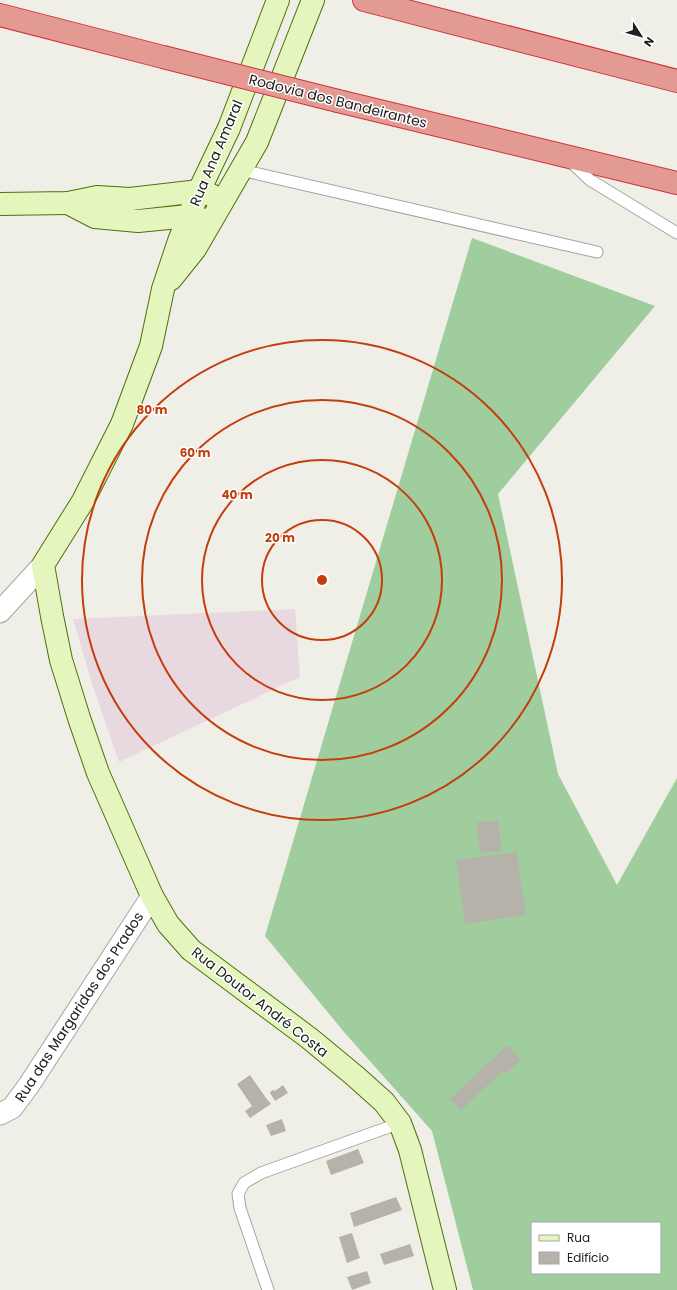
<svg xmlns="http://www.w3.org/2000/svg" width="677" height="1290" viewBox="0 0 677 1290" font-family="Poppins,sans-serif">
	<rect width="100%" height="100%" fill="#f0efe7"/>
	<polygon fill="#e8d9e1" points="295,609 300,677 119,762 93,687 73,619"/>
	<path fill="#9fcd9e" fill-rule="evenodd" d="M472,238l183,68 -157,188 60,280 59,111 60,-107v512h-204l-41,-159 -88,-99 -79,-96zM532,1223h128v50h-128z"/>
	<g fill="#b5b2a9">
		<polygon points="498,820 502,851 480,853 476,823"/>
		<polygon points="517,852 526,915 465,924 456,860"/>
		<polygon points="507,1045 521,1060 506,1074 503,1071 461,1110 450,1099"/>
		<polygon points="250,1075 266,1098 271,1104 250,1118 245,1111 252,1106 237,1084"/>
		<polygon points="283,1085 288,1093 275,1101 270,1093 270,1092 273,1090 275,1091"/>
		<polygon points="282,1119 286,1131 271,1136 266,1125"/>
		<polygon points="358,1149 364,1163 331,1175 326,1161"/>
		<polygon points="396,1197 402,1210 354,1227 350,1213"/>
		<polygon points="352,1233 360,1258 347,1263 339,1237"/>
		<polygon points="410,1244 414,1256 384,1265 380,1254"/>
		<polygon points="367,1271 371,1283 352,1290 347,1277"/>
	</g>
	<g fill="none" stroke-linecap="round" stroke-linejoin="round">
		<g stroke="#a4a4a4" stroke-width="13">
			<g id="lane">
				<polyline points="570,161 590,180 677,233"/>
				<polyline points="241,170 597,252"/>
				<polyline points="268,1290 240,1208 238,1194 244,1183 261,1173 400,1123"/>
			</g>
		</g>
		<g stroke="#a4a4a4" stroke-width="23">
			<g id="street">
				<polyline points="0,612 43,565"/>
				<polyline points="0,1114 12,1108 29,1085 152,896"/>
			</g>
		</g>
		<g stroke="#4b720b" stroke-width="24">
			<g id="secondary">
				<polyline points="278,0 229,128 199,191 179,241 163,289 151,346 122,424 83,501 43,565 52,616 61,660 79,718 98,773 152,896 168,924 191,950 309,1038 355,1076 384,1102 400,1123 410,1150 445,1290"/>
				<polyline points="68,203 95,217 138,221 189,216 201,219"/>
				<polyline points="0,204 68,203 97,197 130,199 199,191 211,195"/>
				<polyline points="171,279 195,249 257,142 313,0"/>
			</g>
		</g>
		<g stroke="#d2303b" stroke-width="24">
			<g id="highway">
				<polyline points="364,0 677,81"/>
				<polyline points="0,15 163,57"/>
				<polyline points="338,101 677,183"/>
			</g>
		</g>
		<use href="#lane" stroke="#fff" stroke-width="11"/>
		<use href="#street" stroke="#fff" stroke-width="21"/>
		<use href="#secondary" stroke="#e4f6be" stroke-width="22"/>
		<use href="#highway" stroke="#e39a93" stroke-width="22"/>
		<g stroke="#d2303b" stroke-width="24" stroke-linecap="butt">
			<polyline id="highway-bridge" points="163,57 338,101"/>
		</g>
		<use href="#highway-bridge" stroke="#e39a93" stroke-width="22"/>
	</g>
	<g fill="none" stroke="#c43d0b" stroke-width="2">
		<circle cx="322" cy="580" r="60"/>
		<circle cx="322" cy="580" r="120"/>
		<circle cx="322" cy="580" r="180"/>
		<circle cx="322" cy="580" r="240"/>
	</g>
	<g text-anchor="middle" stroke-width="3" stroke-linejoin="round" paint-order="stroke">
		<g font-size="14" fill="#202020" stroke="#fff">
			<text transform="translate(338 101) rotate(14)" y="5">Rodovia dos Bandeirantes</text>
			<text transform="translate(216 153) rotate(-67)" y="5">Rua Ana Amaral</text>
			<text transform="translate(260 1002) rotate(38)" y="5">Rua Doutor André Costa</text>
			<text transform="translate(79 1007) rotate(-57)" y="5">Rua das Margaridas dos Prados</text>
		</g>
	</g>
	<circle cx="322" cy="580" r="6" fill="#c43d0b" stroke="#fff" stroke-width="2"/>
	<g font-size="12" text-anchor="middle" font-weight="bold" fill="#c43d0b" stroke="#fff" stroke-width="3" stroke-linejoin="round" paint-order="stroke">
		<text x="152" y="414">80 m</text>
		<text x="195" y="457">60 m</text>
		<text x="237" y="499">40 m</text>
		<text x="280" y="542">20 m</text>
	</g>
	<rect x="531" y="1222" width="130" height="52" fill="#ffffff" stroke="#a6a6a6"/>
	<rect x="539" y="1235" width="20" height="6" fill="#e4f6be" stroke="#a6a6a6"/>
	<text x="567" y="1242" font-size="12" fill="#202020">Rua</text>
	<rect x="539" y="1252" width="20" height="12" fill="#b5b2a9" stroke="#a6a6a6"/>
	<text x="567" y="1262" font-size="12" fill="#202020">Edifício</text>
	<g transform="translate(641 36) rotate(126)" stroke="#ffffff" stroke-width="3" paint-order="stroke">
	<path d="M0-3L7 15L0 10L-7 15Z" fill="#202020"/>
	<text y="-6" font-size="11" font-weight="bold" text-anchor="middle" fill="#202020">N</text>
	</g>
</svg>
